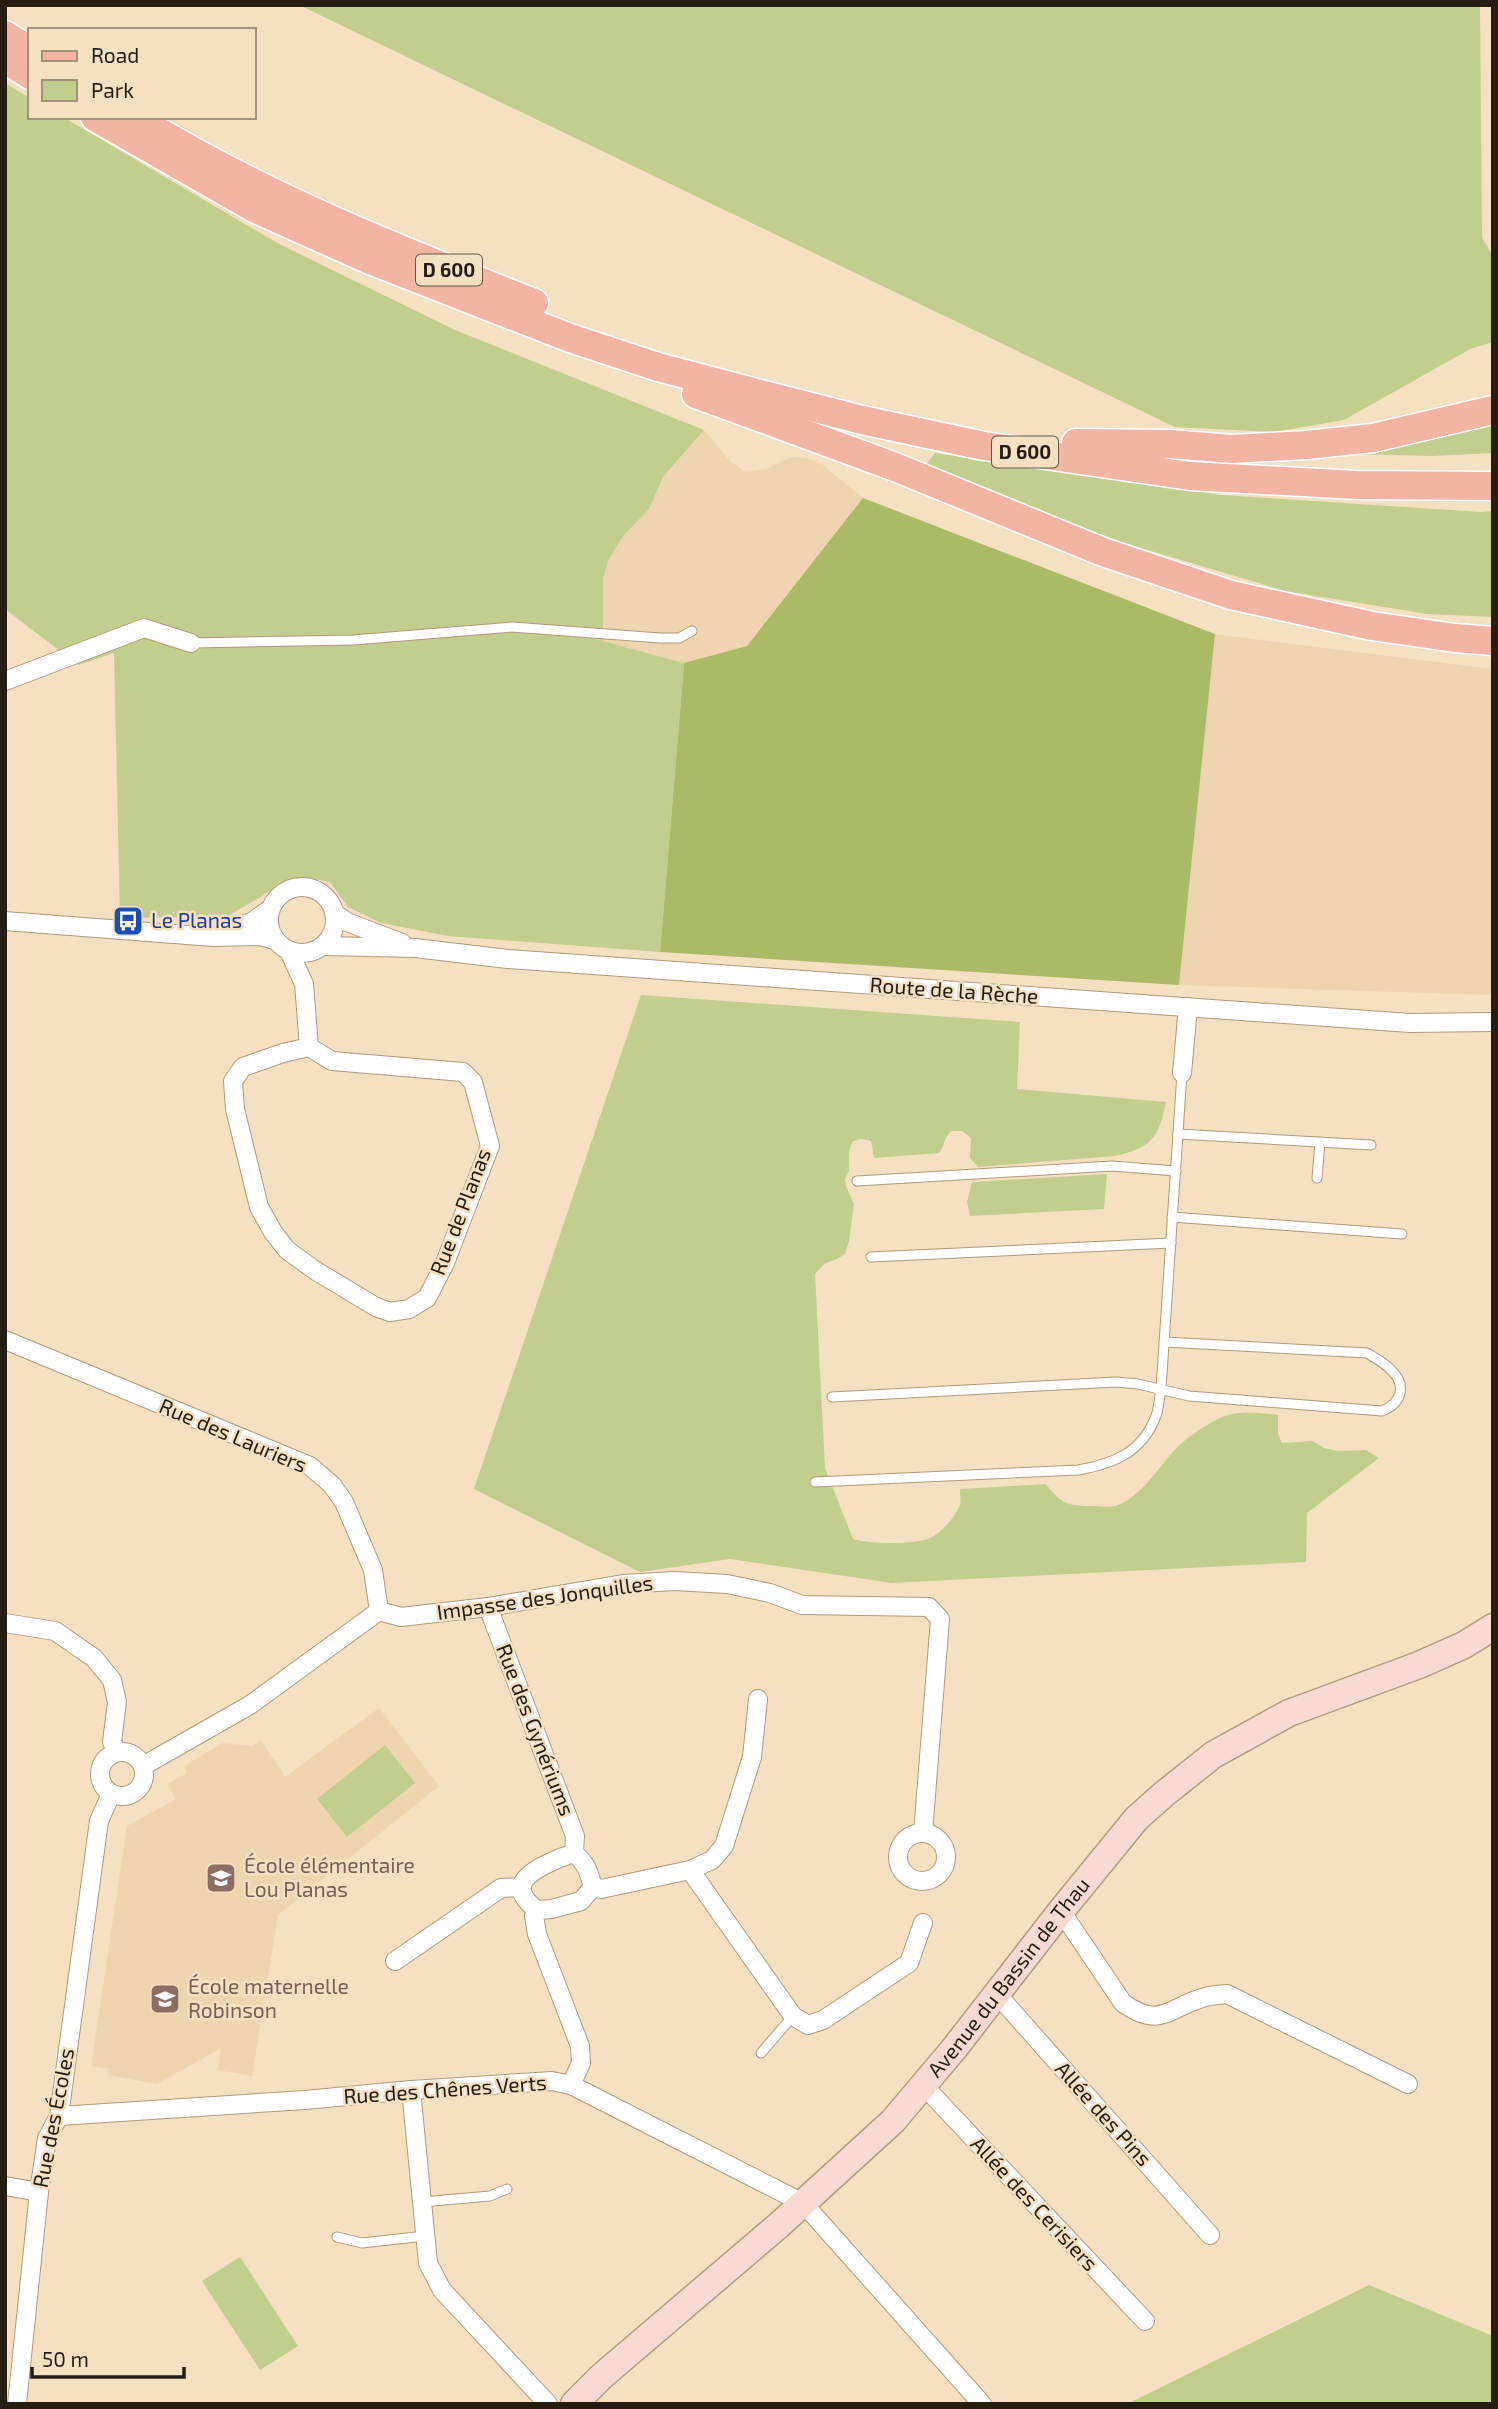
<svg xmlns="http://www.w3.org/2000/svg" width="1498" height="2409" viewBox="0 0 1498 2409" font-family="'Exo 2',sans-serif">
	<rect width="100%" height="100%" fill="#f5e0c2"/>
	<g fill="#eed5b0">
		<polygon points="704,430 731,462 746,472 766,469 791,457 806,458 822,464 863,498 747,646 684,663 603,641 603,579 609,559 623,536 649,509 663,477"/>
		<polygon points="1215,634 1493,669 1493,995 1179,985"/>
		<polygon points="379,1708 439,1786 278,1915 252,2076 218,2070 221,2048 157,2084 108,2075 109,2069 91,2066 127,1826 176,1799 167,1784 187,1773 184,1766 222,1743 252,1746 261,1740 285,1777"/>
	</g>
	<g fill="#c2ce8e">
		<polygon points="299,5 1480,5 1482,238 1493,256 1493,342 1470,349 1344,420 1274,432 1175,427"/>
		<polygon points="5,83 30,98 30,117 63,117 279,244 455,330 704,430 663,477 649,509 623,536 609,559 603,579 603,641 684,663 660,952 448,936 381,923 348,907 330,882 303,877 274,889 226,917 120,918 114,653 78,665 5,609"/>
		<polygon points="1493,421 1493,453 1432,456 1356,454"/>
		<polygon points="935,453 1221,495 1481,512 1493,511 1493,617 1427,614 1285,591 1124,543 925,466"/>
		<path d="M641,995l379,27 -3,67 149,13c-7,36 -15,46 -51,54l-137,11 -8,-9 1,-20 -9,-7h-11c-7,6 -6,14 -12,22l-65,5 -3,-17 -10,-2 -8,2 -4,9v21l-4,8 1,7 8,18 -5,37 -4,13 -8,5 -13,5 -9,10 10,194 28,71c16,5 62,6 77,-1 11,-5 26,-22 30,-33 1,-4 0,-12 0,-16l86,-5c15,19 20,22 45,22 8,0 20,2 27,-1 23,-9 38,-34 54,-52 13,-15 34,-29 53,-37 16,-6 37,-3 53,-1v19l4,9 31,-2 11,7 14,3 28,-1 13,8 -72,55 -1,49 -414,21 -162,-24 -90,13 -166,-83z"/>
		<polygon points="1107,1174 1104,1209 970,1216 967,1202 972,1182"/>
		<polygon points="385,1745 415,1783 347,1837 317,1799"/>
		<polygon points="240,2257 298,2346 260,2370 202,2281"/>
		<polygon points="1369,2285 1493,2336 1493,2404 1127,2404"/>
	</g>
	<polygon fill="#abba67" points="863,498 1215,634 1179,985 660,952 684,663 747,646"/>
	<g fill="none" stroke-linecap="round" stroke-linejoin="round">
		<g stroke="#af9b7e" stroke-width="11">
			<g id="service">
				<polyline points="191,643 353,640 512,627 660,638 679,638 692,631"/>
				<polyline points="1178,1134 1371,1145"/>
				<polyline points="1317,1178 1320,1142"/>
				<polyline points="857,1181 1112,1166 1176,1171"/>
				<polyline points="1172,1217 1402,1234"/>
				<polyline points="871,1257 1171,1243"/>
				<path d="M832,1397l284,-15 22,2 51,12 193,15c20,-8 25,-26 9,-41 -6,-7 -16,-12 -24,-17l-203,-11"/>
				<path d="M815,1482l263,-12c35,-6 64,-17 78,-54 3,-8 3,-18 5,-27l21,-316"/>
				<polyline points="761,2053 793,2016"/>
				<polyline points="422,2202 490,2196 507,2189"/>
				<polyline points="337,2237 362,2243 425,2236"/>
			</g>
		</g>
		<g stroke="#af9b7e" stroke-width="20">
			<g id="minor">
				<polyline points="5,681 144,628 191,643"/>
				<circle cx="302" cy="920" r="33"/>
				<polyline points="334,913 347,922 402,943"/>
				<polyline points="5,921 213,937 260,936 275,940"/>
				<polyline points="224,932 253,921 270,909"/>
				<polyline points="323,946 415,948 508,959 1410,1023 1493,1022"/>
				<polyline points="289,951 304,984 309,1047"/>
				<polygon points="309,1047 332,1061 463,1072 473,1082 490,1146 445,1263 427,1298 409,1309 390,1312 376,1307 316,1271 287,1250 273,1232 259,1207 235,1109 233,1081 243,1067 283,1053"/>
				<polyline points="1182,1073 1188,1007"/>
				<polyline points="5,1340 310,1466 332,1485 344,1502 373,1570 379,1611"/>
				<polyline points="488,1607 575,1836 574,1853"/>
				<polyline points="5,1623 55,1631 94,1658 112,1680 117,1702 112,1742 117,1752"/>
				<circle cx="122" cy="1774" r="22"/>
				<polyline points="143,1766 250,1705 379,1611 401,1617 488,1607 623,1584 675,1581 727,1584 770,1593 802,1605 929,1607 940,1619 923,1833"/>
				<circle cx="922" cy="1857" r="24"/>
				<polyline points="690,1870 793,2016 808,2025 823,2020 909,1963 923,1923"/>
				<polyline points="593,1887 601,1889 690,1870 712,1860 724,1846 752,1757 758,1699"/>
				<polyline points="536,1910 534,1916 537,1934 580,2046 581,2063 571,2085"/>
				<path d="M536,1910c-7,-7 -16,-14 -14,-24 2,-15 39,-29 52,-33 12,10 15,19 19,34"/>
				<polyline points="536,1910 552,1909 581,1901 593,1887"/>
				<path d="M1061,1911l62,92c38,27 46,4 82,-6 7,-2 15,-2 22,-3l181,90"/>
				<polyline points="395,1961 501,1888 521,1887"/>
				<polyline points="996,1993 1210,2235"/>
				<polyline points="924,2086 1145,2321"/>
				<polyline points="411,2090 428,2263 442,2290 548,2404"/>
				<polyline points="59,2116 305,2100 411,2090 552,2081 571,2085 803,2203 982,2404"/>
				<polyline points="5,2186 39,2192"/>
				<polyline points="17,2404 39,2192 47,2138 59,2116 99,1821 111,1794"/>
			</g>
		</g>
		<g stroke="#af9b7e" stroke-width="29">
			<g id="secondary">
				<path id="s1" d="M574,2404l28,-28 177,-151 114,-104 60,-71 108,-139 75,-92 28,-25 49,-39 76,-42 130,-48 45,-20 29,-18"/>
			</g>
		</g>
		<g stroke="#fff" stroke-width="31">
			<g id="primary">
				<polyline points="5,35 30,51"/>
				<polyline points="5,59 30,75"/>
				<polyline points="95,117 256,209 370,260 570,338 658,367 749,391 862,420 984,446 1190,476 1357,485 1493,486"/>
				<path d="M134,117c126,78 263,132 400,186"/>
				<polyline points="696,394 895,467 1103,552 1231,595 1372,626 1455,638 1493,641"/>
				<polyline points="1076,443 1170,444 1232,449 1306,445 1373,438 1493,410"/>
			</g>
		</g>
		<use href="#service" stroke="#fff" stroke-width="9"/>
		<use href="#minor" stroke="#fff" stroke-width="18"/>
		<use href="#secondary" stroke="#f9dad2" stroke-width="26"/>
		<use href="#primary" stroke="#f2b5a4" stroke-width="28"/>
	</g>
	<defs>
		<g id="bus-square" transform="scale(1.575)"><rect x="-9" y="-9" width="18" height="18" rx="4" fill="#1a4fb4" stroke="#f5e0c2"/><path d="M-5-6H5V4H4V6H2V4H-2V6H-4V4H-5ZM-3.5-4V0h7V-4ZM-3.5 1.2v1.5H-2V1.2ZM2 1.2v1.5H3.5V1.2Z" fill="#fff"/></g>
		<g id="school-square" transform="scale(1.575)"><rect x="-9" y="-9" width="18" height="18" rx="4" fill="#8d6e63" stroke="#f5e0c2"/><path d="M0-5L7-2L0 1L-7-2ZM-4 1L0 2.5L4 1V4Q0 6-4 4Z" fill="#fff"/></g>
	</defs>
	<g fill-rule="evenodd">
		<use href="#bus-square" x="128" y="921"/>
		<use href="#school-square" x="221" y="1878"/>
		<use href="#school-square" x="165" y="1999"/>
	</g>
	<g text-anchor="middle" stroke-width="5" stroke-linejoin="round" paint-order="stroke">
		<g fill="#f5e0c2" stroke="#635847" stroke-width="2">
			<rect x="416" y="254.5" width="66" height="31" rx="5"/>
			<rect x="992" y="436.5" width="66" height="31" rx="5"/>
		</g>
		<g font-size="19" font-weight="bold" fill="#251d12">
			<text x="449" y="277">D 600</text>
			<text x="1025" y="459">D 600</text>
		</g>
		<g font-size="21" fill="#164399" stroke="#f5e0c2" text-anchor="start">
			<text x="151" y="928">Le Planas</text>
		</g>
		<g font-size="21" fill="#251d12" stroke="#f5e0c2">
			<text transform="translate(954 991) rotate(4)" y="7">Route de la Rèche</text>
			<text transform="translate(461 1212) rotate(-69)" y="7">Rue de Planas</text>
			<text transform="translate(233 1436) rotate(23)" y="7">Rue des Lauriers</text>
			<text transform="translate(545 1598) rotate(-8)" y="7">Impasse des Jonquilles</text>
			<text transform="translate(535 1730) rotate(69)" y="7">Rue des Gynériums</text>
			<text dy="7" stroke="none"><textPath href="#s1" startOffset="611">Avenue du Bassin de Thau</textPath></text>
			<text transform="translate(445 2090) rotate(-4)" y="7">Rue des Chênes Verts</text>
			<text transform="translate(1103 2114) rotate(48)" y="7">Allée des Pins</text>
			<text transform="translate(54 2118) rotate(-79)" y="7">Rue des Écoles</text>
			<text transform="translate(1034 2204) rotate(47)" y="7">Allée des Cerisiers</text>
		</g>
		<g font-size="21" fill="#785e54" stroke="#f5e0c2" text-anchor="start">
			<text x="244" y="1873">École élémentaire<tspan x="244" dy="24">Lou Planas</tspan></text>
			<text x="188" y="1994">École maternelle<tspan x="188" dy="24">Robinson</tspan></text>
		</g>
	</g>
	<rect width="1498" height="2409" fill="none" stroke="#251d12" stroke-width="14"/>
	<rect x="28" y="28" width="228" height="91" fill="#f5e0c2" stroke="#a2927c" stroke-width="2"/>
	<rect x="42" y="51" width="35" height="10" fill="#f2b5a4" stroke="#a2927c" stroke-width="2"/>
	<text x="91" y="63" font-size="21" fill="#251d12">Road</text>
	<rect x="42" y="80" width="35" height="21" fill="#c2ce8e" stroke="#a2927c" stroke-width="2"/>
	<text x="91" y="98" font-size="21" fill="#251d12">Park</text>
	<path d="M32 2367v10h152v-10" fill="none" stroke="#251d12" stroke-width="3.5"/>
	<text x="42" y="2367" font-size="21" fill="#251d12" stroke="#f5e0c2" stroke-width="5" paint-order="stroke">50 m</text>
</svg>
